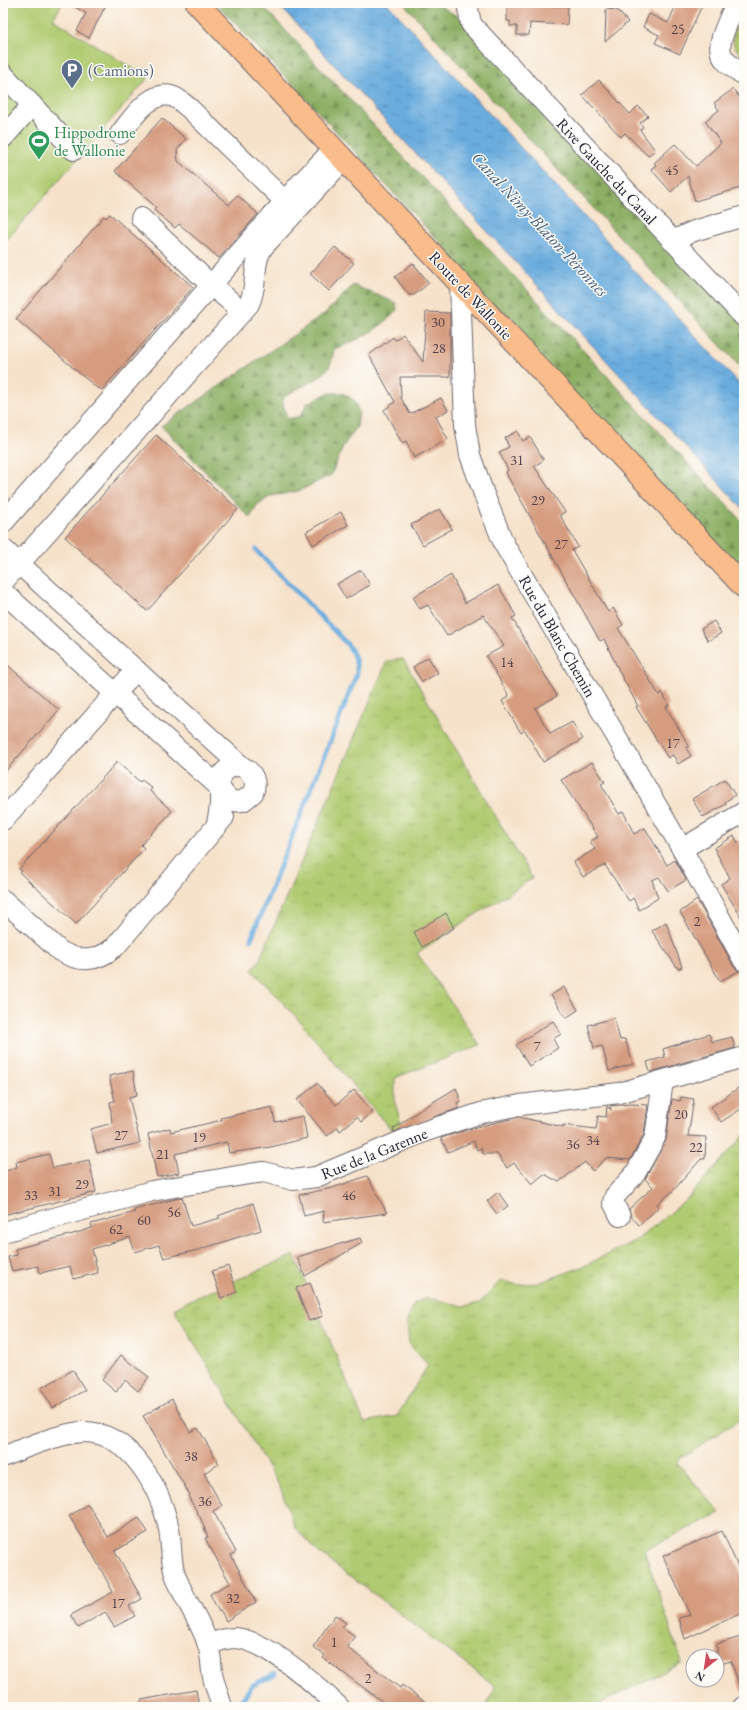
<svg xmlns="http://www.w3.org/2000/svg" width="747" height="1710" viewBox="0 0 747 1710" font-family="'EB Garamond',serif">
	<defs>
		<pattern id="grass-tufts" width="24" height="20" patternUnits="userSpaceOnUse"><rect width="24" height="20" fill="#b0cb71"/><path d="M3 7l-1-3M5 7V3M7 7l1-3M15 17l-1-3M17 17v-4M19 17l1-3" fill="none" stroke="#97ae63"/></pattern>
		<pattern id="forest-firs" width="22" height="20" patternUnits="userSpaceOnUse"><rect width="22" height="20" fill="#8caf63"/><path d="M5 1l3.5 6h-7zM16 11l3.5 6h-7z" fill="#728e53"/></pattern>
		<pattern id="water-ripples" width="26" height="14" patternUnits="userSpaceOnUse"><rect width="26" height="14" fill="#69acde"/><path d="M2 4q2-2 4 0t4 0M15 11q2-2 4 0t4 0" fill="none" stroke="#568cb5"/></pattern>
	</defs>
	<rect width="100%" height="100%" fill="#fdfcf7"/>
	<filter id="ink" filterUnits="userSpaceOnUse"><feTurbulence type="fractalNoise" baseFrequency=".025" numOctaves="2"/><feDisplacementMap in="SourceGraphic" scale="8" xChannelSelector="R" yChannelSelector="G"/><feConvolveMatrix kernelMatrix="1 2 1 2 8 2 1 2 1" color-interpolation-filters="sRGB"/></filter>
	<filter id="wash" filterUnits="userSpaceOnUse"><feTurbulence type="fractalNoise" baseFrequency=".012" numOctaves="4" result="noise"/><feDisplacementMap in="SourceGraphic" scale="16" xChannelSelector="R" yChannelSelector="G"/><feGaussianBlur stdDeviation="0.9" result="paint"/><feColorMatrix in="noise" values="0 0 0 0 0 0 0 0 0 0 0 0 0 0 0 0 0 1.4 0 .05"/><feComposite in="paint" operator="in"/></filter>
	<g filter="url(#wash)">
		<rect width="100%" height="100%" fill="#f6e2ca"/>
		<g fill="url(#grass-tufts)" stroke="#697656">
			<path d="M739,22h5v31l-2,1c-12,-7 -11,-22 -3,-32z"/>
			<polygon points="403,659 532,878 417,953 480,1045 395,1078 395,1103 406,1139 401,1142 297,1018 252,970 259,961 387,661"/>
			<polygon points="744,1135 744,1417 676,1461 720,1513 644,1550 682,1663 593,1707 486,1707 495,1686 318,1552 295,1528 280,1487 174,1309 188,1301 294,1255 364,1422 397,1416 428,1365 409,1344 407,1321 414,1303 427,1298 464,1306 480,1303 501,1280 517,1285 538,1283 582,1267 638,1239 684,1202"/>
		</g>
		<g fill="url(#forest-firs)" stroke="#57684f">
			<polygon points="216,3 260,3 744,523 744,587 460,283 446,249"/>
			<polygon points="403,3 435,3 471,24 744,317 744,371"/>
			<path d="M353,285l43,18 1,7c-16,19 -40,31 -63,39 -1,5 -2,11 -4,16 -7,16 -35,22 -48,34l5,20 14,-3 6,-13 21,-10h15l11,7 5,12 -2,15 -13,18 -13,30 -32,16 -28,5 -14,9 -7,13 -89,-92 162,-111z"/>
		</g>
		<polygon fill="#b0cb71" stroke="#697656" points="3,3 63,3 53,19 148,78 3,244"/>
		<polygon fill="url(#water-ripples)" stroke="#46678c" points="277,3 387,3 744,389 744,510"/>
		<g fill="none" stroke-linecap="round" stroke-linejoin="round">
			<g stroke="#69acde" stroke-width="5">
				<path d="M251,939l106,-265c0,-13 -3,-21 -11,-31l-90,-93"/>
				<polyline points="237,1706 253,1685 275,1674"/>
			</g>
		</g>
		<g id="blocks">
			<g fill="#d69c7f">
				<polygon points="68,3 107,3 89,38 77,31 86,13"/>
				<polygon points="507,3 549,3 549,6 568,6 567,25 530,23 529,35 517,35 517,26 510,26 510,21 507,21"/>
				<polygon points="677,3 703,3 680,54 655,43 659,35 643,27 649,14 668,23"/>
				<polygon points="606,9 617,10 628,22 605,42"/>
				<polygon points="599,80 630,114 638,106 648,116 640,123 643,127 640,130 655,150 648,156 625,133 621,137 582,95"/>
				<polygon points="733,89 744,103 744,187 695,201 688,176 671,192 651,169 656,165 654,163 675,144 696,166 721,143 705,121 719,110 714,103"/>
				<polygon points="162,118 186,139 177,150 178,161 229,205 237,195 258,214 219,258 179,224 175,228 154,210 156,207 115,171"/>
				<polygon points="110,214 193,287 102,390 99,388 98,389 16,319 104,216 106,218"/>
				<polygon points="335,247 354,263 329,291 310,274"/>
				<polygon points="413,263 429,283 414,295 409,295 395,277"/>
				<polygon points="426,312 450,313 450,377 400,377 401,398 410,414 441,398 448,410 436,417 448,439 414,458 406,441 402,443 384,410 395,402 369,355 393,337 395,340 403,334 423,362"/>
				<polygon points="518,431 523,441 530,437 544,460 534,466 565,512 560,515 578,547 572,550 608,612 613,608 623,625 618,628 659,695 662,692 669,705 666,707 689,746 686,748 691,756 678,764 673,755 668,758 636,707 638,706 620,673 604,639 600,641 508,477 506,472 508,470 499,452 509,447 505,438"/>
				<polygon points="156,435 238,509 147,611 65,537"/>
				<polygon points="440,509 452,529 423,545 411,525"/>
				<polygon points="341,512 348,525 313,545 306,532"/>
				<polygon points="361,570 370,585 346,599 337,584"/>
				<polygon points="451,575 465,603 498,585 516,616 512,618 557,696 535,708 550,734 572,722 583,739 543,762 525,730 521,733 502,701 509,696 486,656 504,646 483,615 447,636 428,605 420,609 413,597"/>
				<polygon points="714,621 721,633 708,641 701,629"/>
				<polygon points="428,657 438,673 422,682 413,667"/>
				<polygon points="3,661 59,710 3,774"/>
				<polygon points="117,762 140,782 142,780 152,788 150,791 172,811 141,845 144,848 140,853 76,924 20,873 22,871 19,869"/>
				<polygon points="592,762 605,782 601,784 619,814 623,811 634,834 645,828 667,865 675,860 686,880 668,891 659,877 652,880 658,898 639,910 633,898 629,901 605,865 583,877 574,862 595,849 590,841 598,837 561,780"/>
				<polygon points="725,779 735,795 725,802 726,804 703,817 692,799"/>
				<polygon points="734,836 738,843 744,839 744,922 721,884 730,878 714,848"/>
				<polygon points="697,900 734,967 739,971 720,981 680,912"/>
				<polygon points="446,913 454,928 422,947 414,932"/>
				<polygon points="666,922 682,967 678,969 652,931"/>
				<polygon points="564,987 578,1010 566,1018 551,995"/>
				<polygon points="614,1018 620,1040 625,1039 633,1064 609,1071 602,1046 594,1048 588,1025"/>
				<polygon points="553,1021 561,1034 553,1039 558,1048 529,1066 516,1045"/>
				<polygon points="709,1034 712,1042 732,1037 735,1048 650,1072 647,1062 665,1057 663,1049"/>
				<polygon points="133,1071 137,1095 129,1097 140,1143 97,1153 91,1129 112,1123 110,1102 115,1101 109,1076"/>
				<polygon points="317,1083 336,1105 354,1090 373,1112 361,1122 357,1117 340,1131 338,1127 327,1136 297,1100"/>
				<polygon points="744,1084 744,1107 721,1122 711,1107"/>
				<polygon points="456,1088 461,1101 457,1103 459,1108 394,1132 393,1129 420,1110"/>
				<polygon points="681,1097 694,1099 688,1136 706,1137 705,1159 701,1159 672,1192 657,1204 659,1207 639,1225 631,1216 629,1209 653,1187 645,1179 666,1140 672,1099 680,1101"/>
				<polygon points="631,1104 648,1105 644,1134 630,1160 606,1158 593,1171 585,1162 559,1182 544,1174 532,1184 514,1163 507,1168 497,1154 483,1154 481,1148 477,1150 474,1141 448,1152 441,1138 473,1128 519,1117 563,1127 563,1125 596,1129 598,1116 606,1117 607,1106 611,1110 610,1106"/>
				<polygon points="272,1107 275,1122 303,1116 307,1138 271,1147 229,1153 227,1142 175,1154 179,1173 157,1177 148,1134 170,1128 171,1132 222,1120 221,1118"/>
				<polygon points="49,1154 53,1168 89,1160 96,1192 3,1215 3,1172 17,1167 16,1162"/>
				<polygon points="367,1176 387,1213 323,1222 324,1211 304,1216 299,1195 332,1188"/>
				<polygon points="498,1192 508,1206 497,1214 487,1201"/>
				<polygon points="182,1197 191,1226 220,1218 218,1216 253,1203 261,1230 198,1250 164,1258 159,1245 135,1252 130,1237 92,1249 98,1273 73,1279 70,1266 40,1273 38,1266 12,1271 8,1257 17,1255 15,1249 73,1234 92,1228 91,1224 135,1212 134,1210"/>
				<polygon points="360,1238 362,1243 305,1276 297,1257"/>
				<polygon points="228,1266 237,1292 221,1298 212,1271"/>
				<polygon points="310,1283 323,1316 309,1321 296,1288"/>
				<polygon points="121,1355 149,1377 138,1391 125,1380 116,1392 102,1380"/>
				<polygon points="73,1370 85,1390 53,1408 41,1388"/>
				<polygon points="172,1399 190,1432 198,1428 219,1464 204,1473 222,1506 213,1511 236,1552 231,1555 256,1602 226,1621 221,1611 219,1612 210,1594 230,1583 205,1538 208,1537 200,1517 188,1496 190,1495 143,1416"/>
				<polygon points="88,1504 108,1537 139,1518 148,1532 115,1551 142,1599 129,1606 135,1616 114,1627 105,1612 78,1628 71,1615 113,1592 92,1553 69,1516"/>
				<polygon points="722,1531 744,1580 744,1612 685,1639 679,1618 690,1615 663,1556"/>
				<polygon points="335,1615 346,1623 342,1627 355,1636 347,1647 400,1688 402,1685 432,1707 390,1707 323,1658 325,1655 313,1647"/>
				<polygon points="744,1636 744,1693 742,1693 731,1661 717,1665 717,1644"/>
				<polygon points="196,1690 199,1707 141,1707 141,1700"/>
			</g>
		</g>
	</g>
	<g filter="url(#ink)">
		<use href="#blocks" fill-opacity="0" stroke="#6c656d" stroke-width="1"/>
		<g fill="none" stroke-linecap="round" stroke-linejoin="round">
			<g stroke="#6c656d" stroke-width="22">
				<g id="minor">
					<polyline points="467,3 471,24 744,317"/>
					<path d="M744,9h-4l-9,5c-13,32 -20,41 13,61"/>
					<polyline points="3,74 74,150"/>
					<path d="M120,134c12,-15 31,-46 54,-37 5,2 11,8 15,11l106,103"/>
					<polyline points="3,138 32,105"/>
					<polyline points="141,218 211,285 242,311"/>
					<polyline points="672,241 694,231 744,216"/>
					<polyline points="460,283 465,425 470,455 485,497 504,544 682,849 744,961"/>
					<polyline points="3,523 299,185 334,149"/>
					<polyline points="3,549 241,766"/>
					<path d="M3,582l246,-278c10,-21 2,-38 14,-57l81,-88"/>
					<path d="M3,592l196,177c6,5 13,11 19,17 8,9 10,18 25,15l10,-8c9,-21 -19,-38 -31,-18 -5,8 -1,18 -2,27 0,9 -2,17 -4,25"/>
					<polyline points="3,820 136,670"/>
					<polyline points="682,849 744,812"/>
					<path d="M3,900l57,51c21,12 36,11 55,-4l109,-130"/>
					<polyline points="620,1216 613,1202 615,1196 635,1174 655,1138 663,1081"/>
					<polyline points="3,1232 152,1191 249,1174 264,1172 293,1180 316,1177 423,1132 481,1113 520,1105 619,1093 744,1057"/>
					<path d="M3,1457c20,-9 56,-23 78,-25 49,-2 79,56 88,97 3,15 1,31 6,45 8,25 26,46 33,71 3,9 3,19 4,27 2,12 7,24 10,35"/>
					<path d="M208,1645c9,-4 17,-7 27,-7 32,2 81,47 104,69"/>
					<polyline points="743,1707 744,1707"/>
				</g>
			</g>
			<g stroke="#6c656d" stroke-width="24">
				<polyline id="major" points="197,3 744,587"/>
			</g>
			<use href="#minor" stroke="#fff" stroke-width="20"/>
			<use href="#major" stroke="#f9bc8a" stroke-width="22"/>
		</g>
	</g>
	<defs>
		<g id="parking-pin" transform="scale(1.15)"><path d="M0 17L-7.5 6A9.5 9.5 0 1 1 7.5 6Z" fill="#5c6f8a" stroke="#fdfcf7"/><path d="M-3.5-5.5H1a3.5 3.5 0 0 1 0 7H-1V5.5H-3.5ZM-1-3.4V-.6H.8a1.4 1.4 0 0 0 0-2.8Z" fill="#fff"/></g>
		<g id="stadium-pin" transform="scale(1.15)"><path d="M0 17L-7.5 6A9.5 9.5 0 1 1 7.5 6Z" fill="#2e9e5b" stroke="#fdfcf7"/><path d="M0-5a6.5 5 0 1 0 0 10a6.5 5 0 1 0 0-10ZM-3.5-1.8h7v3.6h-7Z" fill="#fff"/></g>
	</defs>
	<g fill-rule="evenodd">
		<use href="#parking-pin" x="72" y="70"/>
		<use href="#stadium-pin" x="39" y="141"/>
	</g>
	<g text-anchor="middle" stroke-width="3" stroke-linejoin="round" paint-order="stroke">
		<g font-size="14" fill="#4f404c">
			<text x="678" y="34">25</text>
			<text x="672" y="175">45</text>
			<text x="438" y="327">30</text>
			<text x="439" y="353">28</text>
			<text x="517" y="465">31</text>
			<text x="538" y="505">29</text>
			<text x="561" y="549">27</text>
			<text x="507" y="667">14</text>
			<text x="673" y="748">17</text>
			<text x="697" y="926">2</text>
			<text x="537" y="1051">7</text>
			<text x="681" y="1119">20</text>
			<text x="121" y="1140">27</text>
			<text x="199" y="1142">19</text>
			<text x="593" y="1145">34</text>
			<text x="573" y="1149">36</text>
			<text x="696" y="1152">22</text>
			<text x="163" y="1159">21</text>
			<text x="82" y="1189">29</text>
			<text x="55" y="1196">31</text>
			<text x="31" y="1200">33</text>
			<text x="349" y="1200">46</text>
			<text x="174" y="1217">56</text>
			<text x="144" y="1225">60</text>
			<text x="116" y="1234">62</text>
			<text x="191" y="1461">38</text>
			<text x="205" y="1506">36</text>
			<text x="233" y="1603">32</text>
			<text x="118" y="1608">17</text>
			<text x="334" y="1647">1</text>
			<text x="368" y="1683">2</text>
		</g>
		<g font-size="16" fill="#4e5e75" stroke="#fdfcf7" text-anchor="start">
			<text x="88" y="76">(Camions)</text>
		</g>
		<g font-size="16" fill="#27864d" stroke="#fdfcf7" text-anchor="start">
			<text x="54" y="138">Hippodrome<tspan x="54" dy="18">de Wallonie</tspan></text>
		</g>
		<g font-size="16" fill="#22223b" stroke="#fdfcf7">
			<text transform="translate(607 171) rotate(47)" y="6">Rive Gauche du Canal</text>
			<text transform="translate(471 295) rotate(47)" y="6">Route de Wallonie</text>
			<text transform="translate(558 636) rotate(60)" y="6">Rue du Blanc Chemin</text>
			<text transform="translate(374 1153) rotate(-22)" y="6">Rue de la Garenne</text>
		</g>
		<g font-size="17" font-style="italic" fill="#3e597c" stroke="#fdfcf7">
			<text transform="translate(540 224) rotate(47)" y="6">Canal Nimy-Blaton-Péronnes</text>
		</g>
	</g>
	<rect width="747" height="1710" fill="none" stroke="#fdfcf7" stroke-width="16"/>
	<g transform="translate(705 1668) rotate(210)"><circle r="19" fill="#fdfcf7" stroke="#a5a5ac"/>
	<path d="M0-3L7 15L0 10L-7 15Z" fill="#d1495b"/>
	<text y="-6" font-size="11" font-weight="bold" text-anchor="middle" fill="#22223b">N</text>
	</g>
</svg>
